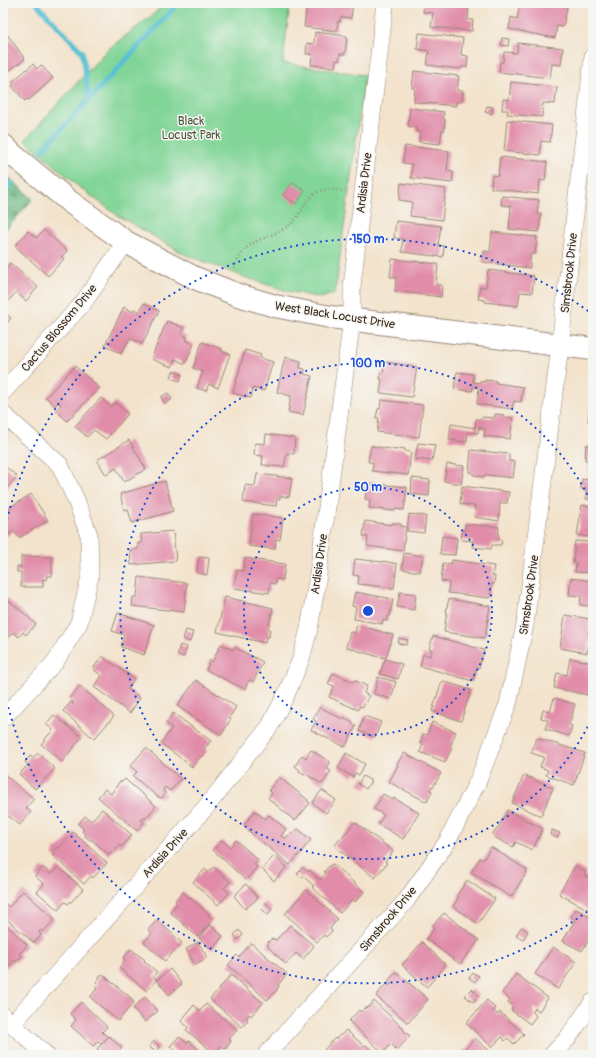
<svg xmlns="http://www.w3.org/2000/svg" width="596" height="1058" viewBox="0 0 596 1058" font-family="Pangolin,sans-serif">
	<defs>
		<pattern id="forest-firs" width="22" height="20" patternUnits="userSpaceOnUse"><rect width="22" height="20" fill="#68b680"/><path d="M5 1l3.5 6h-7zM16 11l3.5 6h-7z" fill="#579468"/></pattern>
	</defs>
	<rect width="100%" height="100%" fill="#f6f6f2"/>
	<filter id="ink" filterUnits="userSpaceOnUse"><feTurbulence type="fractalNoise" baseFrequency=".025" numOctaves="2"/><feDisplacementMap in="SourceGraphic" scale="8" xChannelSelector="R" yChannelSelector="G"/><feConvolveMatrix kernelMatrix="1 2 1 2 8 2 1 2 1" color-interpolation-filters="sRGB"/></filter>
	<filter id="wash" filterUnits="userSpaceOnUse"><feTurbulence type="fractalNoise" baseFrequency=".012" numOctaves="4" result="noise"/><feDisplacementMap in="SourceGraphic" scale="16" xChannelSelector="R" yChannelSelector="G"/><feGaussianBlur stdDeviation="0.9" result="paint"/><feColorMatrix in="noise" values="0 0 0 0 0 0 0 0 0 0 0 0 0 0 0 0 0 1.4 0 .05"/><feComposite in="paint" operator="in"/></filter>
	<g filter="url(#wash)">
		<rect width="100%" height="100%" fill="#f3e3cc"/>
		<polygon fill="url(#forest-firs)" stroke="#52704f" points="3,172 33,199 3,233"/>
		<polygon fill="#81d597" stroke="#5e805a" points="164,3 290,3 283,63 365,75 335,293 321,298 287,291 244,277 184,254 117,215 78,186 25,140 107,50 154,14"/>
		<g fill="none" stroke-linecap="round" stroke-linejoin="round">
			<g stroke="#57c0d3" stroke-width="5">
				<polyline points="36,3 82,52 89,98"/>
				<polyline points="42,150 179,3"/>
				<polyline points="3,192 12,183"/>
			</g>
		</g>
		<g id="blocks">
			<g fill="#e18ca9">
				<polygon points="307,3 353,3 351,18 341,17 340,22 338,21 337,31 304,27"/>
				<polygon points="424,3 469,3 468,20 473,20 472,31 431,27 433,13 423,12"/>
				<polygon points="520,3 546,3 567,7 563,27 557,26 555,38 509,29 511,17 517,19"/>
				<polygon points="315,32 347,36 345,54 340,54 339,61 336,60 335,67 311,65 312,54 306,54 307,43 314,44"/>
				<polygon points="6,33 25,59 3,75 3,35"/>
				<polygon points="419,33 463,38 461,55 468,56 467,67 461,67 461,69 427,65 429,51 417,49"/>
				<polygon points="502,38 509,39 508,46 501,45"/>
				<polygon points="518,43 563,48 561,65 552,64 550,78 499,72 500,62 503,62 504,52 517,53"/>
				<polygon points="33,64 37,69 41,65 53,78 29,100 27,99 25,101 12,86 14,84 12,82"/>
				<polygon points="414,71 459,76 457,91 463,91 462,102 456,102 456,106 414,102 415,88 412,88"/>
				<polygon points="511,82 557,87 555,104 543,103 542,117 507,114 508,110 502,110 503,99 509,100"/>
				<polygon points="487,106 493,107 492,114 485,112"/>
				<polygon points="410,108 444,112 443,119 445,119 444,131 442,130 440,144 419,142 420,132 416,131 416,128 408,126"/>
				<polygon points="507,120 552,125 550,142 541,141 540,155 504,151"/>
				<polygon points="405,146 449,151 447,171 453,172 452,183 411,178 412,164 403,163"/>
				<polygon points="500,157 547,162 545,181 540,180 538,194 491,188 492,175 498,176"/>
				<polygon points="292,183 305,191 296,204 283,195"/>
				<polygon points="401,183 446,189 442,220 410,216 412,202 399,200"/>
				<polygon points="502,196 539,200 537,214 541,214 539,232 509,229 511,206 501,205"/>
				<polygon points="396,221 441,226 438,245 444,246 443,257 402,252 403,239 394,238"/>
				<polygon points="44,230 67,251 61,257 64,259 48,276 15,246 28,231 36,238"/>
				<polygon points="492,232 537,237 535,254 530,254 530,268 482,262 484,251 490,252"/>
				<polygon points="392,259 438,264 436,285 442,285 441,297 395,291 396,277 390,277"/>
				<polygon points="10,263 38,287 26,301 16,292 7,303 3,299 3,272"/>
				<polygon points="488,270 534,276 532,293 520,292 518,306 485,302 485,300 478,299 480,287 486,287"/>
				<polygon points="144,303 159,311 142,344 130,338 121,354 105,345 124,307 133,312 134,309 139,312"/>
				<polygon points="3,311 11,318 3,328"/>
				<polygon points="167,321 184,328 181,334 187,337 186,340 194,344 185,364 175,359 172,367 151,359"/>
				<polygon points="202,342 222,349 221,351 230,354 218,388 209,384 206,391 197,388 203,372 193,368"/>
				<polygon points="245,350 261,355 260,358 273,362 264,391 253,388 251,398 233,393"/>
				<polygon points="285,357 301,361 300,368 305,369 304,374 312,376 303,415 288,412 291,396 277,392"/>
				<polygon points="385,362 417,367 412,397 380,393 382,379 380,379 381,372 383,373"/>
				<polygon points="75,366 99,388 67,421 56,410 61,405 58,402 55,406 46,397"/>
				<polygon points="173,371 182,374 180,381 171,378"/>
				<polygon points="457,372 473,374 473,382 479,383 480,381 485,382 485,380 496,381 496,383 523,387 521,402 514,401 512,409 477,404 479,388 473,387 472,391 454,389"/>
				<polygon points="592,391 593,391 593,423 588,422"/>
				<polygon points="168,393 172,399 165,404 161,397"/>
				<polygon points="101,398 111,407 115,402 128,414 106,439 94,430 87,437 75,426"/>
				<polygon points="381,400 423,405 419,437 377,432 379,418 376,418 378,409 380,409"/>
				<polygon points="495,414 504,415 503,417 513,418 510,439 484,436 485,429 480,428 480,426 479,426 478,433 468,432 467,442 449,440 451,424 475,428 476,419 481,419 482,417 494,418"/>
				<polygon points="266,434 295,438 294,454 287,453 284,467 262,465 263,456 254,455 255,443 265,444"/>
				<polygon points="129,440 146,469 124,482 116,468 106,475 97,460"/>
				<polygon points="418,443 435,445 432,461 415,459"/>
				<polygon points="586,445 593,446 593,461 585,460"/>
				<polygon points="371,446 397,450 398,448 405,449 405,451 411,452 408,475 372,471 373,462 368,462"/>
				<polygon points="471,450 509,454 509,461 515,462 513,478 488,475 485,475 485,477 473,475 473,473 469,472"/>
				<polygon points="447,464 464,466 461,484 444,481"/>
				<polygon points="4,466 17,476 3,493 3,467"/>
				<polygon points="589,466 593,466 593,500 586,499 586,489 581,489 582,479 588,480"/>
				<polygon points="257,474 292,478 289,497 280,496 280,499 277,499 276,506 243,502 245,485 255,486"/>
				<polygon points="412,478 430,480 429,496 411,494"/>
				<polygon points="165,481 173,511 132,523 128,509 124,510 120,494"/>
				<polygon points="367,483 407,487 404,510 395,509 395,511 369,508 370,500 365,499"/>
				<polygon points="462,486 509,492 507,503 500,503 499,521 474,517 475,506 460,504"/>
				<polygon points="31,494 48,520 19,538 14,531 5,537 3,534 3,512"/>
				<polygon points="582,505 593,507 593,538 577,535"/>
				<polygon points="253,514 283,518 280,540 276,539 275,549 249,546"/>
				<polygon points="409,514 426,516 424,533 407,531"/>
				<polygon points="365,521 392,525 392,523 401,524 401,526 406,527 403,551 367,546 368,537 363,536"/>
				<polygon points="465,524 499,527 498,539 502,540 501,545 492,545 491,549 472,547 473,541 461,540 462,531 465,531"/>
				<polygon points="173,531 176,561 131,565 130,550 138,549 138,543 142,543 141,534"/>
				<polygon points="442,536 457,538 455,555 440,554"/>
				<polygon points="575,541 593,542 593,573 575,572 576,563 573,563"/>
				<polygon points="404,553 423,556 420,572 402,569"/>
				<polygon points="21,556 52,557 52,576 47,576 46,580 43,579 43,587 21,587 21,572 17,572 17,566 21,567"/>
				<polygon points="199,557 209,558 207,575 197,573"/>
				<polygon points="245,558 285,564 283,580 276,579 275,584 270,583 269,593 234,588 237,570 243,571"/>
				<polygon points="355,559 383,562 383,561 397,564 394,588 358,584 359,576 353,575"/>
				<polygon points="452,560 494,566 492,576 495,576 494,584 492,584 490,598 448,593 449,582 441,581 443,563 451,564"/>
				<polygon points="139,577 187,583 184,612 132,606 133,597 137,597"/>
				<polygon points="571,578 593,581 593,614 589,614 590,606 580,605 581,596 569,595"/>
				<polygon points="355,592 393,599 390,616 388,616 387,621 383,620 382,624 354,619 356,607 352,606"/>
				<polygon points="400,592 416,594 414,610 397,607"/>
				<polygon points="225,597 273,608 268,629 270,629 269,637 266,637 265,643 217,632"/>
				<polygon points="6,598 36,624 26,635 23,632 19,637 13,632 7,639 3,636 3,602"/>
				<polygon points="449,599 490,606 485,638 444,632 447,611 446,611"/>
				<polygon points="118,613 154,625 144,655 121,647 124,635 112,631"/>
				<polygon points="565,615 591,619 588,634 591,634 587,653 560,648"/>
				<polygon points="357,625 393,635 386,658 382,657 382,658 346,647 350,632 355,633"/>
				<polygon points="186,630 193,632 190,642 183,639"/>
				<polygon points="433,636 484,650 479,668 477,667 473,681 420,666 423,654 430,656 432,650 429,649"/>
				<polygon points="399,638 408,640 406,645 398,643"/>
				<polygon points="221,644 233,650 234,647 263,662 253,682 249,680 245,689 206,670 210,660 212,662"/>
				<polygon points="180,645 187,647 184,657 177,655"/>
				<polygon points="102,656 134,679 128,689 140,698 130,713 94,687 102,676 93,669"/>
				<polygon points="570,658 593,663 593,696 554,688 557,673 567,675"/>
				<polygon points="385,659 402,664 398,679 380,674"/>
				<polygon points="333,673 353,682 354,680 367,686 364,693 369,696 363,707 360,706 358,710 329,697 334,686 328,684"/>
				<polygon points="378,677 396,682 391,699 374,694"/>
				<polygon points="196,680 236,707 229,718 231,719 221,735 177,706"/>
				<polygon points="442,681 471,690 461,721 432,711"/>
				<polygon points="80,686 114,716 94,739 63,711 71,702 73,704 74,703 69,698"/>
				<polygon points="554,698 575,704 569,725 572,726 569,736 545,729 548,720 541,718 543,710 550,712"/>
				<polygon points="320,707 342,719 343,717 353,722 352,724 356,726 345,747 311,730 316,721 313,719"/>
				<polygon points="173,713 211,741 204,749 207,751 202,757 201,756 192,767 161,743 172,728 166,723"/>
				<polygon points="54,715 82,737 62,762 41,744 53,730 46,724"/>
				<polygon points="364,716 381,722 375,737 359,731"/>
				<polygon points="432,722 456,732 450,747 452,748 445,762 420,752 423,744 420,743 423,734 427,735"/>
				<polygon points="537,738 585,753 574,785 546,775 548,770 540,767 544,757 531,753"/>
				<polygon points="146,748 181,779 170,791 165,787 163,789 165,794 162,798 158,797 133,776 137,772 130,766"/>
				<polygon points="311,750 330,762 327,769 331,771 322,784 304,773 303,774 299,771 300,770 295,766 302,755 306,758"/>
				<polygon points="38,753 55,769 35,789 19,774 28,765 25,762 30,756 33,758"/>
				<polygon points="346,753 365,764 359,775 355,773 353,777 338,768"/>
				<polygon points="404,753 441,773 433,787 432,786 430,790 432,791 427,802 389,782 398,765 397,764"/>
				<polygon points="5,775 34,799 26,808 31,812 20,825 3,812 3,778"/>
				<polygon points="524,775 553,788 541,816 512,803"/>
				<polygon points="363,776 371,781 366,789 358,784"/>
				<polygon points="279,777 308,800 307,801 310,803 295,821 268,798 272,793 269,790"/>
				<polygon points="125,779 156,806 145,819 143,818 141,820 144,822 137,831 98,797 105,789 111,794 120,781 122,782"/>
				<polygon points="322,790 336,800 326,813 312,803"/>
				<polygon points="383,794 393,800 394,798 419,813 403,839 378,824 384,815 374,809"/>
				<polygon points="102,809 132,835 121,847 119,845 109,855 92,840 90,840 85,836 85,834 82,831 84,829 78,824 85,816 91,821"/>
				<polygon points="507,810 543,829 532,850 516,842 513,847 494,837 493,833 498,828"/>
				<polygon points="255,811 265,819 269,815 286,829 281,836 285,838 298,829 311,840 290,865 243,826"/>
				<polygon points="355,822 393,851 385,862 387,863 375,878 334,846"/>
				<polygon points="552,830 560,833 557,838 550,835"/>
				<polygon points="73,832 107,863 93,878 91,876 84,884 52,855 54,853 53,851 56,848 59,848"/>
				<polygon points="222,840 230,847 236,840 258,860 254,864 257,867 246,880 213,850"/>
				<polygon points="491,847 527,870 526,871 527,872 511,897 471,872 480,858 483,860"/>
				<polygon points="274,856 287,867 274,881 262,869"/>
				<polygon points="333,864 364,892 355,902 353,899 340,913 312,887 314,886 303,876 302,878 297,874 302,867 308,872 309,870 320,880 326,873 324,872 330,865 331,865"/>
				<polygon points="575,866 586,872 584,875 590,879 593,874 593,912 559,894"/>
				<polygon points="43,867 51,874 58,867 83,889 71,902 70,902 68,904 65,902 58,910 37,892 44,884 35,876"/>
				<polygon points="214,867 230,882 224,888 229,893 218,905 193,882 205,869 208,872"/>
				<polygon points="467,880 495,899 478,924 453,906 457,900 459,896 458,894"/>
				<polygon points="246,884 258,898 245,909 234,896"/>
				<polygon points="306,890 338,919 330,928 332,931 326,937 324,935 317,942 285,914"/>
				<polygon points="23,891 55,919 43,932 41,930 39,932 41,935 34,943 3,916 3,903 4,902 9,907"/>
				<polygon points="183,892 210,915 209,916 213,919 198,937 170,912 177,903 175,901"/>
				<polygon points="265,902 272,909 268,915 260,907"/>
				<polygon points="576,909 593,919 593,940 590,938 582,951 563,941 575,920 571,917"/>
				<polygon points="444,913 479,940 460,964 426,939 434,928 432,926"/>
				<polygon points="157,920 182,943 165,961 144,942 152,933 148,930"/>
				<polygon points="3,922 27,945 19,954 22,956 16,962 14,960 7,968 3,965"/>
				<polygon points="210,925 223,936 212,950 199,938"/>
				<polygon points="290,925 314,946 303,959 296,953 286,964 268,947 268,942 272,939 276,940"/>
				<polygon points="521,927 528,931 523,940 516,936"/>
				<polygon points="239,930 243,935 238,940 234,935"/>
				<polygon points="198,942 207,957 195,965 186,949"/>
				<polygon points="422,942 446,965 427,987 402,965"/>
				<polygon points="251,943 287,974 278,985 279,986 277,989 277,990 267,1000 228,965 237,955 239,957"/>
				<polygon points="553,947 576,962 558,989 535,974"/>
				<polygon points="131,949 145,960 144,961 157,972 153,976 157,979 147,991 119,968 125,960 123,958"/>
				<polygon points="170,969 182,984 169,995 157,980"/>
				<polygon points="396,972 428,999 408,1023 376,996 387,983 389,986 391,984 388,981"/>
				<polygon points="473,973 479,976 475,982 469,978"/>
				<polygon points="102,974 131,998 130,999 134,1002 118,1021 90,997 97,989 95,988 98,984 96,982"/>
				<polygon points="516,974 548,998 539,1011 535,1008 533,1012 536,1016 530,1024 511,1010 513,1007 508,1002 510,999 502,993"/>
				<polygon points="231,975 263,1003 251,1016 249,1014 246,1018 248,1020 242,1027 210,999"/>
				<polygon points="472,989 479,996 473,1002 465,996"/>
				<polygon points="145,997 158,1011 145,1022 133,1008"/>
				<polygon points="487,1000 495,1008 493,1010 498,1015 500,1012 524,1034 514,1044 508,1038 505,1041 502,1037 492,1047 466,1023"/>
				<polygon points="374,1001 404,1029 403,1030 410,1036 397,1050 391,1044 383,1053 349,1021 359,1010 361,1012 366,1007 368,1008"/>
				<polygon points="81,1002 107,1027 102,1032 108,1037 101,1044 98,1041 93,1046 71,1026 76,1020 70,1014"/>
				<polygon points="206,1004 237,1030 229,1039 231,1041 225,1049 221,1046 215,1054 186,1030 188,1027 181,1021 194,1005 200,1011"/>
				<polygon points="346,1030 364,1046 366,1045 375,1055 329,1055 324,1050 335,1038 336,1039 340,1035 341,1035"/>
				<polygon points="109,1036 122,1048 115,1055 104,1055 97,1049"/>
				<polygon points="179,1037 187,1043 189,1041 205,1055 176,1055 178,1053 170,1046"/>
				<polygon points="475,1038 494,1055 460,1055"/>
				<polygon points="154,1041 160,1047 156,1052 149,1047"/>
			</g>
		</g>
	</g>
	<g filter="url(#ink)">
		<use href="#blocks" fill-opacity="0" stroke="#978675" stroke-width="1"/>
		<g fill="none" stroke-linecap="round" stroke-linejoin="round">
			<g stroke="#978675" stroke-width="18">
				<g id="street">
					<polyline points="3,392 83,303 126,242"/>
					<polyline points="3,414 60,465 76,500 89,535 90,576 79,623 55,662 3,718"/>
					<polyline points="3,1016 46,1055"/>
					<polyline points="12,1024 207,806 270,726 286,695 301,659 309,629 317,582 352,319 352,286 385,3"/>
					<polyline points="266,1055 406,901 447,842 478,781 508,704 525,625 560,346 593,56"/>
					<polyline points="552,1055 567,1039 593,1002"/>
				</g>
			</g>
			<g stroke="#978675" stroke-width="24">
				<polyline id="secondary" points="3,145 13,155 70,202 126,242 195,278 238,295 275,306 330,317 593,349"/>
			</g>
			<path stroke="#978675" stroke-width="2.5" stroke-dasharray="1 3" stroke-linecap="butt" d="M234,268c3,-6 6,-14 11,-19 13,-12 33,-13 48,-27 9,-9 12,-24 25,-30 9,-4 18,-2 27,-1"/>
			<use href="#street" stroke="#fff" stroke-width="17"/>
			<use href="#secondary" stroke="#fff" stroke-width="22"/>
		</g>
	</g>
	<g fill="none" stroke="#1d4ed8" stroke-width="2" stroke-dasharray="2 4">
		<circle cx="368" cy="611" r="124"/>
		<path d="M593 716A248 248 0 1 1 593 506"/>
		<path d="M592 908A372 372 0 0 1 3 685M3 537A372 372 0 0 1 592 314"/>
	</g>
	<g text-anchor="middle" stroke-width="3" stroke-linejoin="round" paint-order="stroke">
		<g font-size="12" fill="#4c553c" stroke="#f6f6f2">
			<text x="191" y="125">Black<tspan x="191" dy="14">Locust Park</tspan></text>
		</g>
		<g font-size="12" fill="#3b2a1e" stroke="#f6f6f2">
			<text transform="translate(364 183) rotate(-83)" y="4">Ardisia Drive</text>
			<text transform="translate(569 273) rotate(-84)" y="4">Simsbrook Drive</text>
			<text transform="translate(335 315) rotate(9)" y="4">West Black Locust Drive</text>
			<text transform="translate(59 328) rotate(-50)" y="4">Cactus Blossom Drive</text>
			<text transform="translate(319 564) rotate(-82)" y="4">Ardisia Drive</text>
			<text transform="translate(529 595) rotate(-82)" y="4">Simsbrook Drive</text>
			<text transform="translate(165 853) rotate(-48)" y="4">Ardisia Drive</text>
			<text transform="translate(388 919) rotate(-50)" y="4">Simsbrook Drive</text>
		</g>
	</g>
	<circle cx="368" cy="611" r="6" fill="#1d4ed8" stroke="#f6f6f2" stroke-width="2"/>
	<g font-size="12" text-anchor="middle" font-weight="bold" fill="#1d4ed8" stroke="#f6f6f2" stroke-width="3" stroke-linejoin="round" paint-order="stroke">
		<text x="368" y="243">150 m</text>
		<text x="368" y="367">100 m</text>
		<text x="368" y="491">50 m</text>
	</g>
	<rect width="596" height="1058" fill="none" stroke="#f6f6f2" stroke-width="16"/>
</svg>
